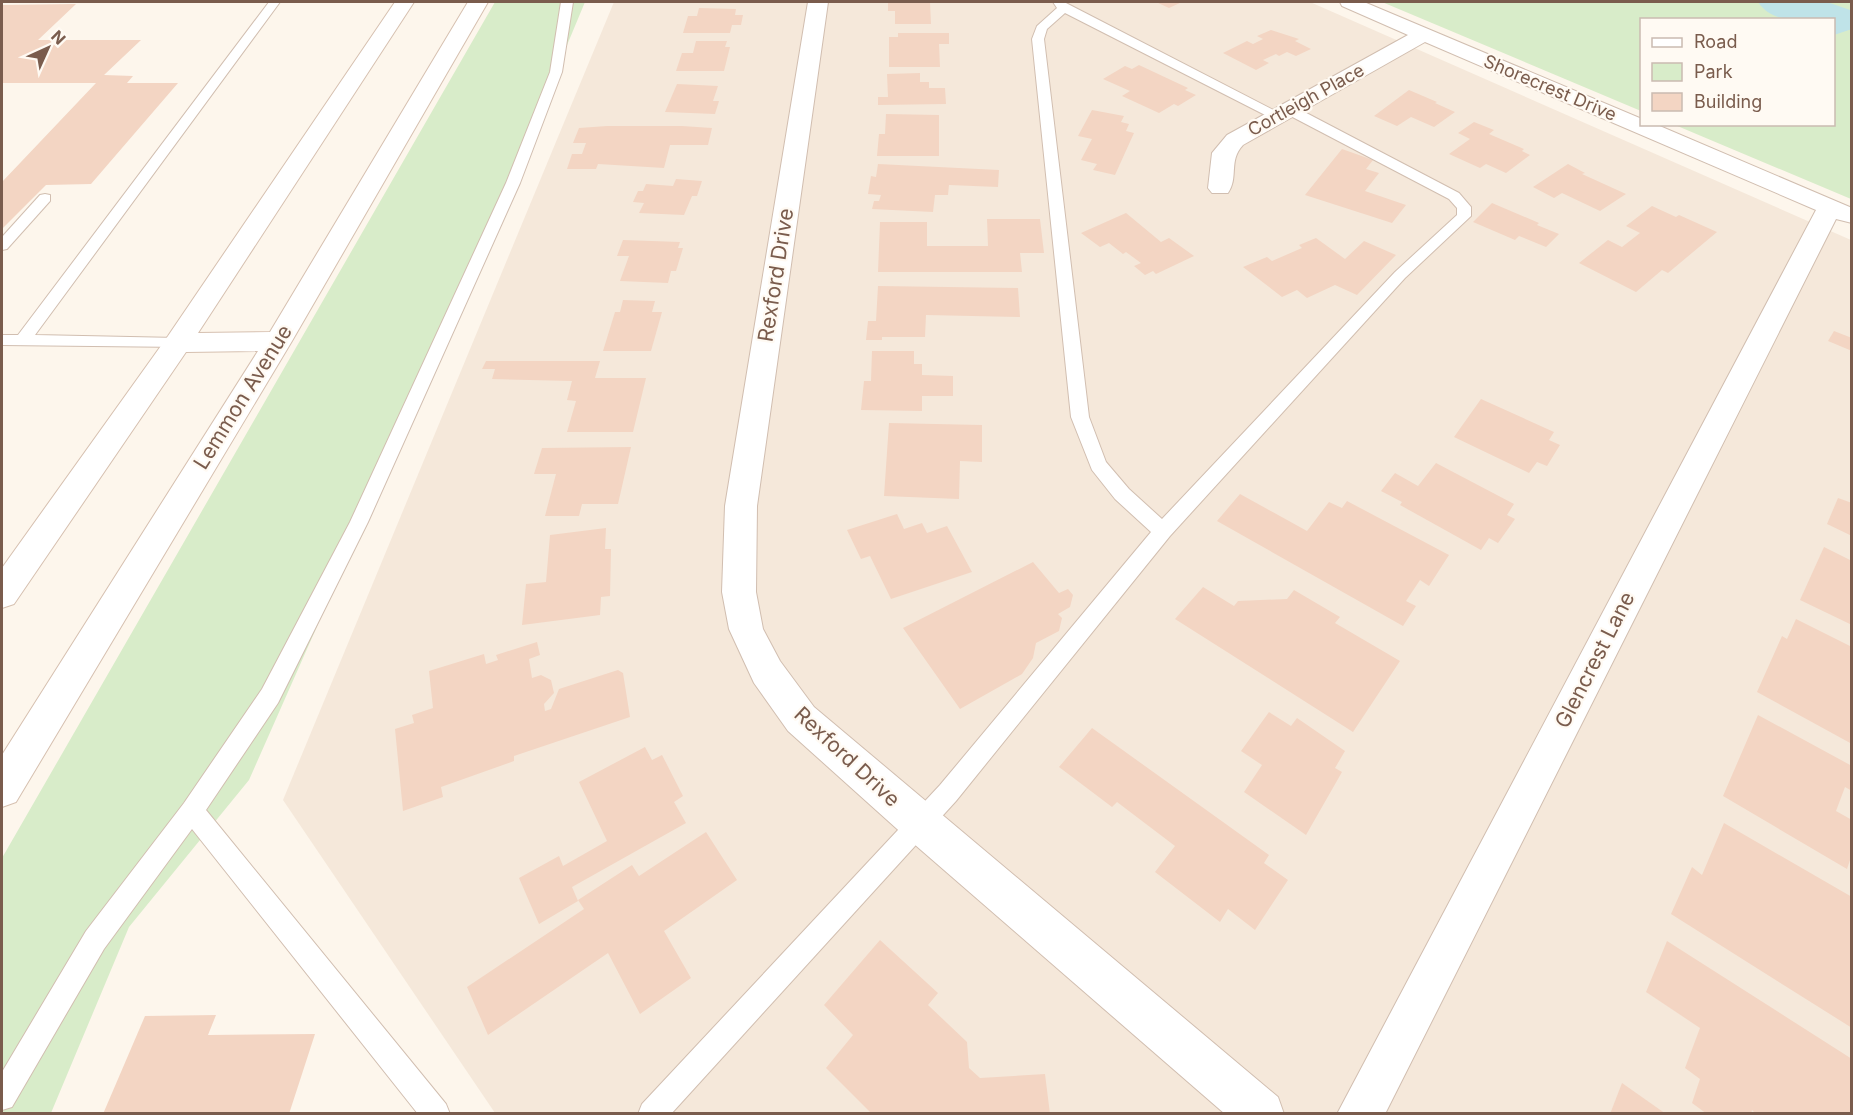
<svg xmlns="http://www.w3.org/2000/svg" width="1853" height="1115" viewBox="0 0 1853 1115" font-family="Inter,sans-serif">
	<rect width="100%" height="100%" fill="#fdf6ec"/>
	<polygon fill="#f5e8da" points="614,2 1310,2 1851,240 1851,1113 495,1113 283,800"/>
	<g fill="#d8ecc9">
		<polygon points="495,2 585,2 450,326 249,780 129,927 51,1113 2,1114 2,858"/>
		<polygon points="1382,2 1851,2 1851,199 1675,125 1834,124 1834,20 1642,20 1641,111"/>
	</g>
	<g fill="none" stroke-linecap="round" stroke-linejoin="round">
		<path fill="#bfe3e8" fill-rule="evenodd" d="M1758,2h69l23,8 2,19 -18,6v-15c-27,0 -60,6 -76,-18z"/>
	</g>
	<g fill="#f3d5c3">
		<polygon points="888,2 930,2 931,24 895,24 895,11 888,11"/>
		<polygon points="1156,2 1182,2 1169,8"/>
		<polygon points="76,4 38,40 141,40 104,75 133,76 127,83 178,83 91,184 46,185 2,229 2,182 96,83 2,83 2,5"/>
		<polygon points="699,8 736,9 735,15 743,15 741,25 732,25 730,33 683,33 688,16 697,16"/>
		<polygon points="1271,30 1299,39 1295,41 1311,49 1296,56 1287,52 1279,56 1276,54 1263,60 1269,63 1256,70 1223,53 1247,41 1253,44 1263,39 1257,36"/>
		<polygon points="898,33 949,33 949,44 939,44 940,67 889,67 889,37 898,37"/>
		<polygon points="696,41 727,41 725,47 730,47 724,71 676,71 682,53 693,53"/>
		<polygon points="1139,65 1188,88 1185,90 1196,95 1178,106 1174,104 1159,113 1122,96 1130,91 1103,79 1125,66 1132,69"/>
		<polygon points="920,73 920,82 929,82 929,88 945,88 946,104 878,105 878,97 888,97 887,74"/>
		<polygon points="677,84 718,86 713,101 719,101 715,114 665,112"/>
		<polygon points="1409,90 1437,102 1435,103 1455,112 1434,127 1411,117 1397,126 1374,116"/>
		<polygon points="1092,110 1124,116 1121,122 1129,124 1126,131 1134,133 1115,175 1093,170 1097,164 1081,160 1092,139 1078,136"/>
		<polygon points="886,114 939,115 939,156 877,156 879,134 885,134"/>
		<polygon points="1474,122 1494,130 1489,134 1524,149 1522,151 1530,155 1506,173 1486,164 1480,168 1449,154 1470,139 1458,133"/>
		<polygon points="607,126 682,126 712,128 708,145 670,145 664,168 598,164 596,169 567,169 572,154 582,154 586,143 573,143 579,128"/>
		<polygon points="1342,149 1373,160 1366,169 1379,173 1365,191 1406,205 1392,223 1305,195"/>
		<polygon points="878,164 999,170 998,187 949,185 948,195 935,195 933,212 872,209 874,201 879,201 881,195 868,194 871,176 876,177"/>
		<polygon points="1568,164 1585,173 1582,174 1626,194 1600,211 1562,193 1554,198 1533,187"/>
		<polygon points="676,179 702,181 697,196 692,196 684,215 639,213 644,203 633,202 638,191 643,191 646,184 673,186"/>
		<polygon points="1492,203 1539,223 1537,225 1559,234 1546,247 1519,236 1515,240 1473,222"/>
		<polygon points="1652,206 1676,217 1679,215 1717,232 1668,273 1662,270 1636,292 1579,263 1608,240 1622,247 1640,233 1626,226"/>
		<polygon points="1126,213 1161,242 1169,238 1194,256 1156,274 1153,271 1145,275 1134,266 1141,263 1126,252 1123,254 1109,243 1100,247 1081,233"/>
		<polygon points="987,219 1040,219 1044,253 1020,253 1022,272 878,272 880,222 927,222 927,246 988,246"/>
		<polygon points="1316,238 1345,259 1364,241 1396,255 1357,295 1335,285 1307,298 1297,290 1282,297 1243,267 1267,257 1272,261 1302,248 1299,245"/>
		<polygon points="623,240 680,242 678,248 683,248 676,271 671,271 668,283 620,281 629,256 617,256"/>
		<polygon points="878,286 1018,288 1020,317 926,315 925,337 882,337 882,340 866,340 868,321 876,321"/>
		<polygon points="623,300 655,301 652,312 662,312 651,351 603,351 615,312 620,312"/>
		<polygon points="1834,331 1852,338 1852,351 1828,341"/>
		<polygon points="872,351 914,351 914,364 922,364 922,375 953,376 953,396 922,396 922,411 861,410 864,381 871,381"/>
		<polygon points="486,361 600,361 595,378 646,378 633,432 567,432 576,401 567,400 572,381 492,379 495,369 482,369"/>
		<polygon points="1481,399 1554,432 1549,440 1560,445 1547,466 1537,462 1529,473 1454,437"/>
		<polygon points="889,423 982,425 982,462 960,461 959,499 884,496"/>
		<polygon points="631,447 618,504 582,504 579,516 545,516 556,474 534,474 542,448"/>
		<polygon points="1436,463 1514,504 1507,515 1515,519 1498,543 1489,538 1481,550 1400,505 1402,502 1381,491 1395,473 1418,486"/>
		<polygon points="1240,494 1307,531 1329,502 1342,508 1347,501 1449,555 1429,586 1420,580 1406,601 1416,606 1403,626 1217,521"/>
		<polygon points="1838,498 1852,503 1852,536 1827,524"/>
		<polygon points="897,514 904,529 922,523 927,533 947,526 972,572 891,599 870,556 861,559 847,530"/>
		<polygon points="606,528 605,549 611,549 610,596 601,597 600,615 522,625 526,584 546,582 550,535"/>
		<polygon points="1824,547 1852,561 1852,625 1800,600"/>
		<polygon points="1033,562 1059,593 1068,589 1073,595 1070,607 1058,614 1062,618 1059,631 1036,643 1033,658 1022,674 960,709 903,628"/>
		<polygon points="1203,587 1234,606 1238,601 1287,599 1294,590 1340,617 1335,623 1400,661 1353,732 1175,619"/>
		<polygon points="1796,619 1852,647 1852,744 1757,692 1782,636 1787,639"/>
		<polygon points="537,642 540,655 529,659 532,678 541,675 551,680 554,693 544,704 545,711 551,709 559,689 618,670 623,673 630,717 514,756 514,761 441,787 443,797 403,811 395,729 414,723 412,715 433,708 429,671 484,654 486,664 498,660 496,655"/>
		<polygon points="1269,712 1291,726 1297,718 1345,751 1335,768 1342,772 1306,835 1244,792 1262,765 1241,751"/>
		<polygon points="1758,715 1852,766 1852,791 1845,787 1836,811 1852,820 1852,854 1847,869 1723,796"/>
		<polygon points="1092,728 1269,855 1264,863 1288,880 1255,930 1228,909 1220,922 1155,872 1175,846 1117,802 1112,807 1059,767"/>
		<polygon points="645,747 652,760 662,755 683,796 674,802 686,823 572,887 578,901 539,924 519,878 559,856 563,866 607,841 579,782"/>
		<polygon points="1724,823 1852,897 1852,1028 1671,914 1692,867 1702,875"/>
		<polygon points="706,832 737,880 664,931 691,978 640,1014 608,953 488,1035 467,987 584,909 578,900 632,865 639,876"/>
		<polygon points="880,940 938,993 928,1005 967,1042 969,1068 980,1078 1045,1074 1050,1114 872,1114 826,1068 853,1035 824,1005"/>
		<polygon points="1667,941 1852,1059 1852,1114 1756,1114 1752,1110 1751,1114 1707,1114 1692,1103 1700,1079 1685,1068 1700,1028 1646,992"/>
		<polygon points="216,1015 208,1035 315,1034 289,1114 103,1114 145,1016"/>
		<polygon points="1622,1083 1666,1114 1610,1114"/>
	</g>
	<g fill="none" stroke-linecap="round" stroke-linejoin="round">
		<g stroke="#d1beb0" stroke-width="2">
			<g id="service">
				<polygon points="269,2 280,2 35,335 178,338 186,343 184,347 2,345 2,335 18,335"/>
				<polygon points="561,2 573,2 562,72 520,183 368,522 278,703 206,810 446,1104 450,1114 418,1114 192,829 104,949 12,1107 2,1110 2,1072 86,931 184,803 262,689 350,522 506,183 550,72"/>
				<polygon points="1053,2 1064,2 1283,115 1281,118 1271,118 1065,13 1047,29 1044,39 1089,417 1106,462 1129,489 1162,519 1395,272 1457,215 1457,208 1449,199 1283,112 1283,106 1293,106 1459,193 1471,207 1471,216 1405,278 1170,536 956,801 671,1114 638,1114 642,1104 940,785 1151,532 1115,499 1092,470 1071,417 1032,39 1037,26 1057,8"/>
				<polygon points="45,194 50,195 50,201 7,249 2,250 2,237 40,195"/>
			</g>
		</g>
		<g stroke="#d1beb0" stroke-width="2">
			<g id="minor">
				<polygon points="808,2 828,2 757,506 756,592 763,629 780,661 814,707 1278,1097 1284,1114 1225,1114 906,837 788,731 754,683 729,629 722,592 725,506"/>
				<path d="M1340,2h24l278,117v5h13l197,84v15l-16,-4 -451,895h-48l479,-904 -391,-168 -182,103c-15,16 -4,32 -15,48h-16l-4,-5 4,-35 15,-18 181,-100 -66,-29z"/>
			</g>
		</g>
		<g stroke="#d6c0b0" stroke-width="2">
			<polygon id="secondary" points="395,2 414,2 198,333 270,332 468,2 488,2 292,341 16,802 2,807 2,755 258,351 186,352 14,604 2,608 2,568 168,336"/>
		</g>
		<use href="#service" fill="#fff" fill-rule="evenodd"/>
		<use href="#minor" fill="#fff" fill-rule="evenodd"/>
		<use href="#secondary" fill="#fff" fill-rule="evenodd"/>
	</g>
	<g text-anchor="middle" stroke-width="4.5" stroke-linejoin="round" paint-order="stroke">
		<g font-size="18" fill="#7a5c4d" stroke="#fffaf3">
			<text transform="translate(1550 88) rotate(23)" y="6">Shorecrest Drive</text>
			<text transform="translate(1306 100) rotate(-29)" y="6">Cortleigh Place</text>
		</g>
		<g font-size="21" fill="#7a5c4d" stroke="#fffaf3">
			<text transform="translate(776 275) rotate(-81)" y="7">Rexford Drive</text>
			<text transform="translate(243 397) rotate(-58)" y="7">Lemmon Avenue</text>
			<text transform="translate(1595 660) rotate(-63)" y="7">Glencrest Lane</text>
			<text transform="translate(847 757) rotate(43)" y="7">Rexford Drive</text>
		</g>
	</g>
	<rect width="1853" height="1115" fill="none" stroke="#7a5c4d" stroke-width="6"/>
	<rect x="1640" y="18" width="195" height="108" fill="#fffaf3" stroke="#cabbb1" stroke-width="1.5"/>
	<rect x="1652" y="38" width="30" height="9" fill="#ffffff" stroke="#cabbb1" stroke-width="1.5"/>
	<text x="1694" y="48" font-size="18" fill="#7a5c4d">Road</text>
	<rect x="1652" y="63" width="30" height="18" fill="#d8ecc9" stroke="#cabbb1" stroke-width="1.5"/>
	<text x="1694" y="78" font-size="18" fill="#7a5c4d">Park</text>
	<rect x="1652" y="93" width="30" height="18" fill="#f3d5c3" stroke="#cabbb1" stroke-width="1.5"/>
	<text x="1694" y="108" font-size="18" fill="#7a5c4d">Building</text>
	<g transform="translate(48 48) rotate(45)" stroke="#fffaf3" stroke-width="4.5" paint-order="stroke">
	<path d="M0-4.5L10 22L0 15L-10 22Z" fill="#7a5c4d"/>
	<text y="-9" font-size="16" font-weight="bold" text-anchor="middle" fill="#7a5c4d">N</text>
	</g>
</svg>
